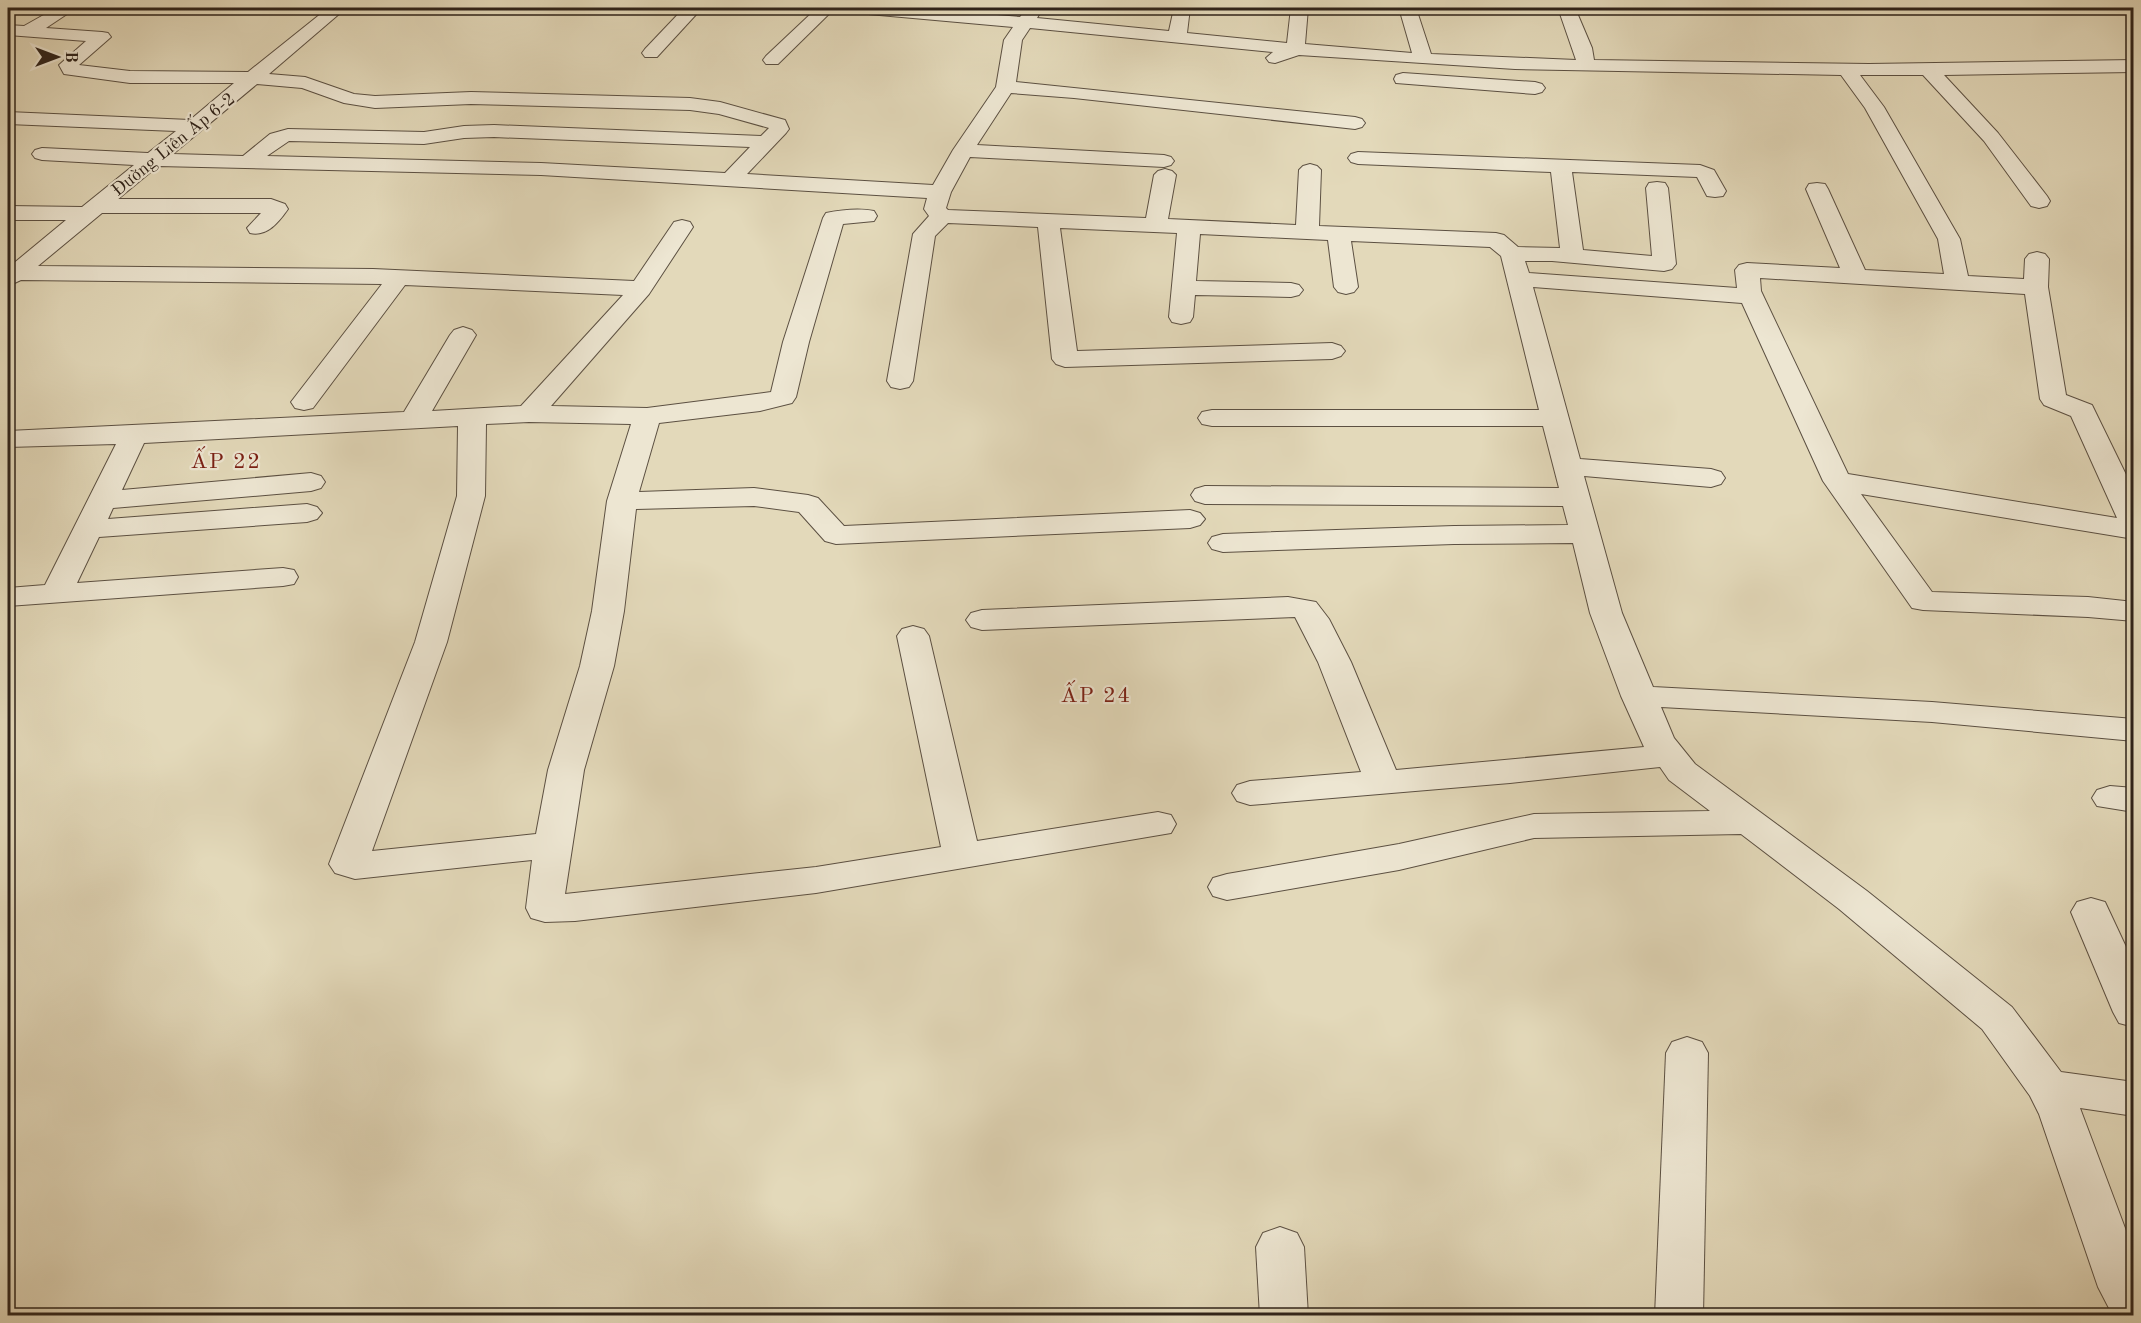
<svg xmlns="http://www.w3.org/2000/svg" width="2141" height="1323" viewBox="0 0 2141 1323" font-family="'Old Standard TT',serif">
	<rect width="100%" height="100%" fill="#e3d9ba"/>
	<filter id="stains"><feTurbulence type="fractalNoise" baseFrequency=".00333" numOctaves="4"/><feColorMatrix values="0 0 0 0 .2 0 0 0 0 .09 0 0 0 0 .02 0 0 0 .5 -.17"/></filter>
	<radialGradient id="worn" r=".72"><stop offset=".6" stop-color="#630" stop-opacity="0"/><stop offset="1" stop-color="#630" stop-opacity=".3"/></radialGradient>
	<g fill="none" stroke-linecap="round" stroke-linejoin="round">
		<g stroke="#5c5042" stroke-width="2">
			<g id="minor">
				<path d="M56,8h20l-30,20 56,4 6,1 3,4 -32,28 51,6 118,1 80,-64h18l-77,66 36,3 49,17 21,2 96,-4 219,6 30,4 65,18 4,9 -3,4 -39,41 186,11 20,-35 43,-63 8,-47 9,-13 -156,-14 -6,-1 -2,-4h64l107,9 7,-9h16l-6,10 132,13 5,-23h16l-3,25 100,10 4,-35h17l-3,36 107,9 -13,-45h17l15,46 145,6 -18,-52h17l17,40 2,12 275,4 265,-4v12l-190,3 54,58 49,63 3,5 -3,5 -8,2 -8,-2 -47,-65 -61,-66h-63l24,32 76,132 8,37 56,3 1,-20 4,-5 8,-2 8,2 4,5 -1,28 18,108 26,10 42,86v48l-273,-45 71,98 156,5 46,5v19l-46,-4 -165,-7 -11,-2 -89,-127 -81,-178 -209,-16 47,172 131,10 10,3 4,6 -4,6 -10,3 -127,-11 38,137 31,74 279,15 202,17v22l-202,-19 -271,-15 13,31 21,26 172,127 145,116 49,65 73,10v34l-54,-8 54,144v64h-21l-15,-29 -59,-173 -9,-18 -48,-67 -143,-120 -98,-75 -207,4 -135,32 -172,30 -14,-4 -5,-9 5,-9 14,-4 172,-30 135,-30 176,-3 -41,-31 -9,-13 -150,16 -260,22 -13,-4 -5,-8 5,-8 13,-4 111,-9 -43,-110 -23,-45 -313,13 -11,-3 -5,-7 5,-7 11,-3 306,-13 28,5 13,17 22,43 45,108 248,-23 -23,-51 -31,-83 -17,-70 -119,1 -231,8 -11,-3 -4,-6 4,-6 11,-3 231,-8 114,-1 -5,-19 -358,-2 -10,-3 -4,-6 4,-6 10,-3 354,2 -16,-62h-331l-10,-2 -4,-6 4,-6 10,-2h327l-38,-154 -11,-9 -139,-6 7,46 -4,5 -8,2 -8,-2 -4,-5 -6,-47 -128,-6 -4,47 95,2 8,2 4,5 -4,5 -8,2 -96,-2 -2,22 -3,5 -9,2 -9,-2 -3,-5 8,-84 -117,-5 17,123 255,-8 9,3 4,5 -4,5 -9,3 -267,8 -9,-3 -4,-5 -14,-132 -90,-4 -13,13 -22,145 -4,6 -9,2 -9,-2 -4,-6 26,-147 16,-18 -5,-7 3,-11 -386,-23 -383,-9 -40,33h153l14,5 3,5c-9,13 -21,28 -38,24l-3,-5 14,-15h-159l-64,53 335,3 261,12 40,-59 8,-2 8,2 3,5 -44,67 -98,112 96,2 124,-16 12,-50 40,-124 3,-5c15,-3 33,-5 48,-2l3,5 -3,5 -31,3 -34,118 -13,55 -4,6 -32,8 -101,12 -20,69 115,-4 54,7 10,3 26,28 346,-16 10,3 5,6 -5,6 -10,3 -354,16 -11,-3 -26,-29 -45,-6 -118,3 -12,102 -10,55 -30,104 -19,124 251,-27 125,-20 -44,-211 5,-7 11,-3 11,3 5,7 48,205 181,-29 13,3 5,9 -5,9 -355,60 -241,28 -30,1 -14,-4 -5,-10 6,-48 -177,19 -20,-6 -6,-9 86,-222 42,-146 1,-70 -314,17 -22,47 189,-17 10,3 4,6 -4,6 -10,3 -198,17 -5,11 199,-15 10,3 5,6 -5,6 -10,3 -208,15 -22,46 206,-15 11,2 4,7 -4,7 -11,2 -275,20v-18l37,-3 71,-141 -108,3v-16l396,-19 46,-77 4,-5 9,-3 9,3 4,5 -44,76 89,-5 102,-111 -218,-10 -92,123 -9,2 -9,-2 -4,-6 91,-118 -361,-4 -13,6v-18l58,-48h-58v-14l74,1 52,-42 -92,-5 -7,-2 -3,-4 3,-4 7,-2 106,5 28,-22 -168,-7v-12l182,8 44,-37h-104l-66,-9 -5,-9 27,-24 -78,-6v-10l16,1zM1030,28l243,24 -7,6 3,4 6,1 24,-8 216,14 326,6 24,33 73,131 6,35 -79,-4 -37,-81 -3,-5 -8,-1 -8,1 -3,5 34,79 -93,-5 -8,2 -4,5 2,18 -208,-15 -4,-12h27l112,10 8,-2 4,-5 -8,-76 -3,-5 -8,-1 -8,1 -3,5 6,68 -69,-6 -11,-78 125,5 10,19 8,1 8,-1 3,-5 -12,-21 -14,-5 -342,-13 -7,2 -3,4 3,4 7,2 193,8 9,76 -42,-1 -14,-12 -8,-2 -177,-7 2,-56 -4,-4 -7,-2 -7,2 -4,4 -3,55 -128,-6 8,-44 -4,-4 -7,-2 -7,2 -4,4 -8,43 -198,-8 -2,-2 5,-16 19,-35 194,10 7,-2 3,-4 -3,-4 -7,-2 -187,-10 34,-52 63,5 281,31 7,-2 3,-4 -3,-4 -7,-2 -339,-35 6,-42zM257,84l45,4 42,15 31,5 96,-4 219,6 29,4 50,14 -8,8 -267,-11 -30,1 -40,6 -136,-3 -18,5 -27,22 -70,-2zM494,137l256,10 -25,26 -184,-10 -274,-7 22,-15 135,3 40,-6zM1760,278l265,16 15,105 4,6 27,11 46,102 -269,-44 -87,-183zM529,422l102,2 -24,77 -15,110 -12,55 -32,104 -12,64 -164,17 75,-209 38,-146 1,-72z"/>
				<polygon points="684,8 702,8 657,57 645,57 642,53 645,49"/>
				<polygon points="817,8 835,8 778,64 766,64 763,60 766,56"/>
				<polygon points="1403,73 1535,82 1542,84 1545,88 1542,92 1535,94 1396,83 1394,79 1396,75"/>
				<polygon points="2110,786 2134,788 2134,812 2097,806 2092,798 2097,790"/>
				<polygon points="2091,898 2105,902 2134,964 2134,1027 2119,1023 2113,1012 2071,912 2077,902"/>
				<polygon points="1687,1037 1702,1042 1708,1053 1703,1316 1655,1316 1666,1053 1672,1042"/>
				<polygon points="1280,1227 1297,1233 1304,1247 1308,1316 1260,1316 1256,1247 1263,1233"/>
			</g>
		</g>
		<use href="#minor" fill="#ede6d2" fill-rule="evenodd"/>
	</g>
	<g text-anchor="middle" stroke-width="4.5" stroke-linejoin="round" paint-order="stroke">
		<g font-size="18" fill="#2f231a" stroke="#ede6d2">
			<text transform="translate(173 144) rotate(-39)" y="6">Đường Liên Ấp 6-2</text>
		</g>
		<g font-size="22" letter-spacing="1.5" fill="#7a1f14" stroke="#ede6d2">
			<text x="226" y="468">ẤP 22</text>
			<text x="1096" y="702">ẤP 24</text>
		</g>
	</g>
	<rect width="2141" height="1323" fill="none" stroke="#e3d9ba" stroke-width="30"/>
	<rect x="9" y="9" width="2123" height="1305" fill="none" stroke="#2f231a" stroke-width="3"/>
	<rect x="15" y="15" width="2111" height="1293" fill="none" stroke="#2f231a" stroke-width="1.5"/>
	<g transform="translate(57 57) rotate(90)" stroke="#ede6d2" stroke-width="4.5" paint-order="stroke">
	<path d="M0-4.5L10 22L0 15L-10 22Z" fill="#2f231a"/>
	<text y="-9" font-size="16" font-weight="bold" text-anchor="middle" fill="#2f231a">B</text>
	</g>
	<rect width="100%" height="100%" filter="url(#stains)"/>
	<rect width="100%" height="100%" fill="url(#worn)"/>
</svg>
